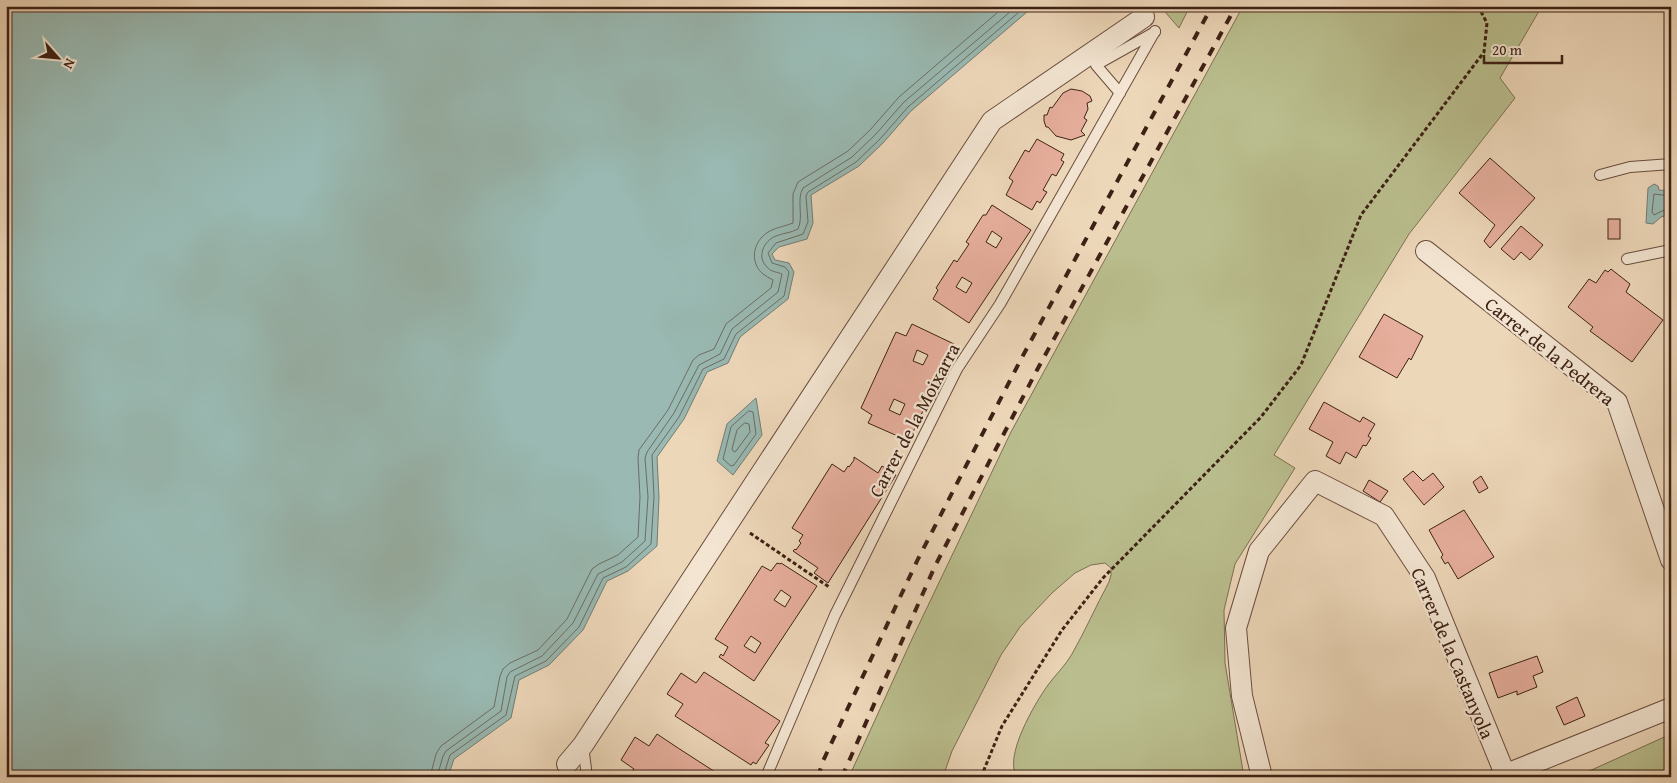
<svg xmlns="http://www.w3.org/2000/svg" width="1677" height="783" viewBox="0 0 1677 783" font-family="'Gentium Book Plus',serif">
	<rect width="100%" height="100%" fill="#edd7b9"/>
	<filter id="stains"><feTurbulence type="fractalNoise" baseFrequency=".004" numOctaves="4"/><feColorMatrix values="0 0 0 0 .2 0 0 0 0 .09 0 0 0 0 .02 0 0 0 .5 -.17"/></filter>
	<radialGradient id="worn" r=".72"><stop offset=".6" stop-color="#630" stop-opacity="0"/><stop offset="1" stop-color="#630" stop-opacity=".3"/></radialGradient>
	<g fill="#babe8e" stroke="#7c7052">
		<polygon points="1160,6 1190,6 1179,28"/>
		<path d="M1243,6h299l-42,72 15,20 -106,136 -135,221 21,13 -60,96 -11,46 1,53 19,114h-227c-14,-20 18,-74 31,-92 8,-11 17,-19 24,-31 13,-23 24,-48 37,-72l2,-7v-7l-6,-5 -14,2 -16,8 -23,20 -32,34 -19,28 -49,96 -9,26h-94l63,-138 99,-207z"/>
		<polygon points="1671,734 1671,777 1576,777"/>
	</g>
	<g fill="#99b9b2" stroke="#757c73">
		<polygon points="6,6 1034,6 911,111 883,143 859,166 811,195 813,223 807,239 779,247 772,254 775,260 789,263 794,272 788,299 740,337 728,363 707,372 684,419 657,457 659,497 657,546 628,571 607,581 583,630 549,665 519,680 511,718 454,759 448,777 6,777"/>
		<polygon points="1654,184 1658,186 1659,190 1671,191 1671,214 1661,217 1653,224 1646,223 1648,188"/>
		<polygon points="756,398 762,435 733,475 717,461 727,424"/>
	</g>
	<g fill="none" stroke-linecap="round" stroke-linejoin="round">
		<g stroke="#6c6d64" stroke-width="1">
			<polyline points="1671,196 1654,194 1652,212 1654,215 1664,210 1671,210"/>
			<polygon points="749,411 753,412 756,434 734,465 731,466 723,459 731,427"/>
			<polygon points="745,423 749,424 750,432 736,451 734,452 732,449 737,430"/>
			<path d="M430,777l6,-23 5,-8 53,-39 6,-31 3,-7 7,-6 28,-13 29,-31 25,-50 7,-5 19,-9 20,-18 2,-40 -2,-39 1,-8 29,-40 25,-50 6,-5 15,-6 12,-25 45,-36 2,-8c-4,-2 -7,-4 -10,-6 -15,-13 -9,-35 7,-43 7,-4 16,-5 23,-8v-29l5,-12 50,-31 22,-21 29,-33 106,-91"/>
			<path d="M437,777l6,-21 3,-5 55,-40 6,-34 3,-5 32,-16 31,-33 25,-49 24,-12 23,-21 3,-44 -3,-39 2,-6 27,-39 25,-48 21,-11 12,-25 46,-37 4,-18c-4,-2 -11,-2 -14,-6 -12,-10 -5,-27 8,-32 7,-3 15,-3 22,-7 6,-13 -2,-29 5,-41l49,-31 23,-22 29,-33 113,-96"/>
			<polyline points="443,777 450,755 506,715 515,676 546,661 579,627 603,578 626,567 651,544 654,497 652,455 679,417 703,369 724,359 736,334 784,296 789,272 785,267 772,263 768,253 776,243 803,234 808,222 806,196 808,192 856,162 880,139 908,107 1026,6"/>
		</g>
	</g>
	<g fill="#e6ae9c" stroke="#3e2115" fill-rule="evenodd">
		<polygon points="1071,89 1082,91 1090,96 1092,101 1087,103 1088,109 1084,118 1087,120 1081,131 1085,135 1071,140 1056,136 1048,127 1046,127 1044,121 1044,115 1047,115 1050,107 1052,108 1063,93"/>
		<polygon points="1037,139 1064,154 1061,160 1064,162 1056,176 1052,174 1043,190 1047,192 1040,203 1037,201 1032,210 1006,195 1013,181 1009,178 1025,150 1029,152"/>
		<polygon points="1490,158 1535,198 1490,248 1484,241 1495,225 1459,193"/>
		<path d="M992,205l39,25 -62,93 -36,-24 5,-9 -2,-2 18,-28 3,2 12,-18 -3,-2 17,-27h3zM992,231l10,7 -6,10 -10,-6zM962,277l10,6 -6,10 -10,-6z"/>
		<rect x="1608" y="219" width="12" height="20"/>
		<polygon points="1521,226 1543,245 1530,260 1521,252 1514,260 1501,249"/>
		<polygon points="1611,269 1630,284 1626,292 1663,320 1632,362 1590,331 1593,327 1568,307 1589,279 1596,283 1605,270 1608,272"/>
		<polygon points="1384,314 1423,336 1411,360 1409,358 1397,378 1359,357"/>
		<path d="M912,324l42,20 -45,97 -41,-18 4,-8 -11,-7 35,-76 10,4zM917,350l11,5 -5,10 -10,-4zM894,399l11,5 -5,11 -11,-5z"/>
		<polygon points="1324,402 1360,422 1363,417 1375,424 1368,436 1371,438 1366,446 1363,445 1356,458 1346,452 1340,464 1326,456 1333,442 1309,429"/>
		<polygon points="854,457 878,473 882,466 896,475 828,583 814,573 818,568 793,551 795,549 796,550 801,543 799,541 803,535 792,528 832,464 844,472 848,466 849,467 854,460"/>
		<polygon points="1413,471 1423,481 1433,473 1444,487 1424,505 1403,479"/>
		<polygon points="1481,476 1488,488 1479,493 1473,482"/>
		<polygon points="1369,480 1388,491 1380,502 1363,491"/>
		<polygon points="1464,510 1494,557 1458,579 1448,562 1445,564 1441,557 1443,555 1429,530"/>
		<path d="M777,563l3,1 1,-1 36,23 -63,95 -35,-24 2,-3 2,2 5,-9 -13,-8 47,-73 9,5zM781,590l10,7 -6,10 -11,-7zM751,636l10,7 -6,10 -11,-7z"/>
		<polygon points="1537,656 1543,672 1533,676 1537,687 1517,695 1517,691 1498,698 1489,673"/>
		<polygon points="704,672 780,721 765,743 769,745 756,764 753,762 751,765 675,716 683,704 667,694 681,673 696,683"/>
		<polygon points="1577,697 1585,716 1564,725 1556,707"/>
		<polygon points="657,734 678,748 723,777 629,777 634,769 621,760 635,737 649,746"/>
	</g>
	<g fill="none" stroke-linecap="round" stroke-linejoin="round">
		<g stroke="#6a4e3e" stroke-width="12">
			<g id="lane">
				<polyline points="1120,93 1096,65 1155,32"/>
				<polyline points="1600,175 1630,167 1671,164"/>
				<polyline points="1627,259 1666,251 1671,256"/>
				<polyline points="583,745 587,777"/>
				<polyline points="766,777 835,615 957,369 1000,304 1155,31"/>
			</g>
		</g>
		<g stroke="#6a4e3e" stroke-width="22">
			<g id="street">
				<polyline points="1426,251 1617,402 1671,560"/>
				<polyline points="567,764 583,745 992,121 1144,17"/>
				<polyline points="1262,777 1242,696 1236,628 1259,551 1315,481 1384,516 1425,578 1505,774"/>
				<polyline points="1499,777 1671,708"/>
			</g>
		</g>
		<g stroke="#3e2115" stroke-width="3" stroke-dasharray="4 2.5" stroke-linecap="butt">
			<polyline points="750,533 829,587"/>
			<polyline points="981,777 1002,726 1062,630 1103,578 1261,417 1301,365 1361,215 1484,52 1487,23 1478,6"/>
		</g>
		<use href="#lane" stroke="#f3e5d2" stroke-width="10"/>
		<use href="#street" stroke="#f3e5d2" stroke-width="20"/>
		<g stroke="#3e2115" stroke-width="4" stroke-dasharray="9 9" stroke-linecap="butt">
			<polyline points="818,777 823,761 918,559 1020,361 1212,6"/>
			<polyline points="842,777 935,566 1037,370 1236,6"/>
		</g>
	</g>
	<g text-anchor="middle" stroke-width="4.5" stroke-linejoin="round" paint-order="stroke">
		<g font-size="19" fill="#3e2115" stroke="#f3e5d2">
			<text transform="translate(1550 351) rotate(39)" y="7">Carrer de la Pedrera</text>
			<text transform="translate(914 420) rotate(-62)" y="7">Carrer de la Moixarra</text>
			<text transform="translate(1453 653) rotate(67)" y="7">Carrer de la Castanyola</text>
		</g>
	</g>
	<rect width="1677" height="783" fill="none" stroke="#edd7b9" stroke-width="25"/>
	<rect x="8" y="8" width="1662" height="768" fill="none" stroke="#3e2115" stroke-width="2.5"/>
	<rect x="12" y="12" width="1652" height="758" fill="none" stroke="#3e2115"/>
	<g transform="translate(58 58) rotate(117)" stroke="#f3e5d2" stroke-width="4" paint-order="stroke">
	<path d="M0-4L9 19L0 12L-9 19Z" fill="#3e2115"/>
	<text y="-8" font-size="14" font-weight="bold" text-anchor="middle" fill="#3e2115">N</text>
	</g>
	<path d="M1484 55v8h78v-8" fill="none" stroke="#3e2115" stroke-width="2.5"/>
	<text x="1492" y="55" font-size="15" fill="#3e2115" stroke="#f3e5d2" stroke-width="4" paint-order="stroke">20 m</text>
	<rect width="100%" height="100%" filter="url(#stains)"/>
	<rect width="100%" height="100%" fill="url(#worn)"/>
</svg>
